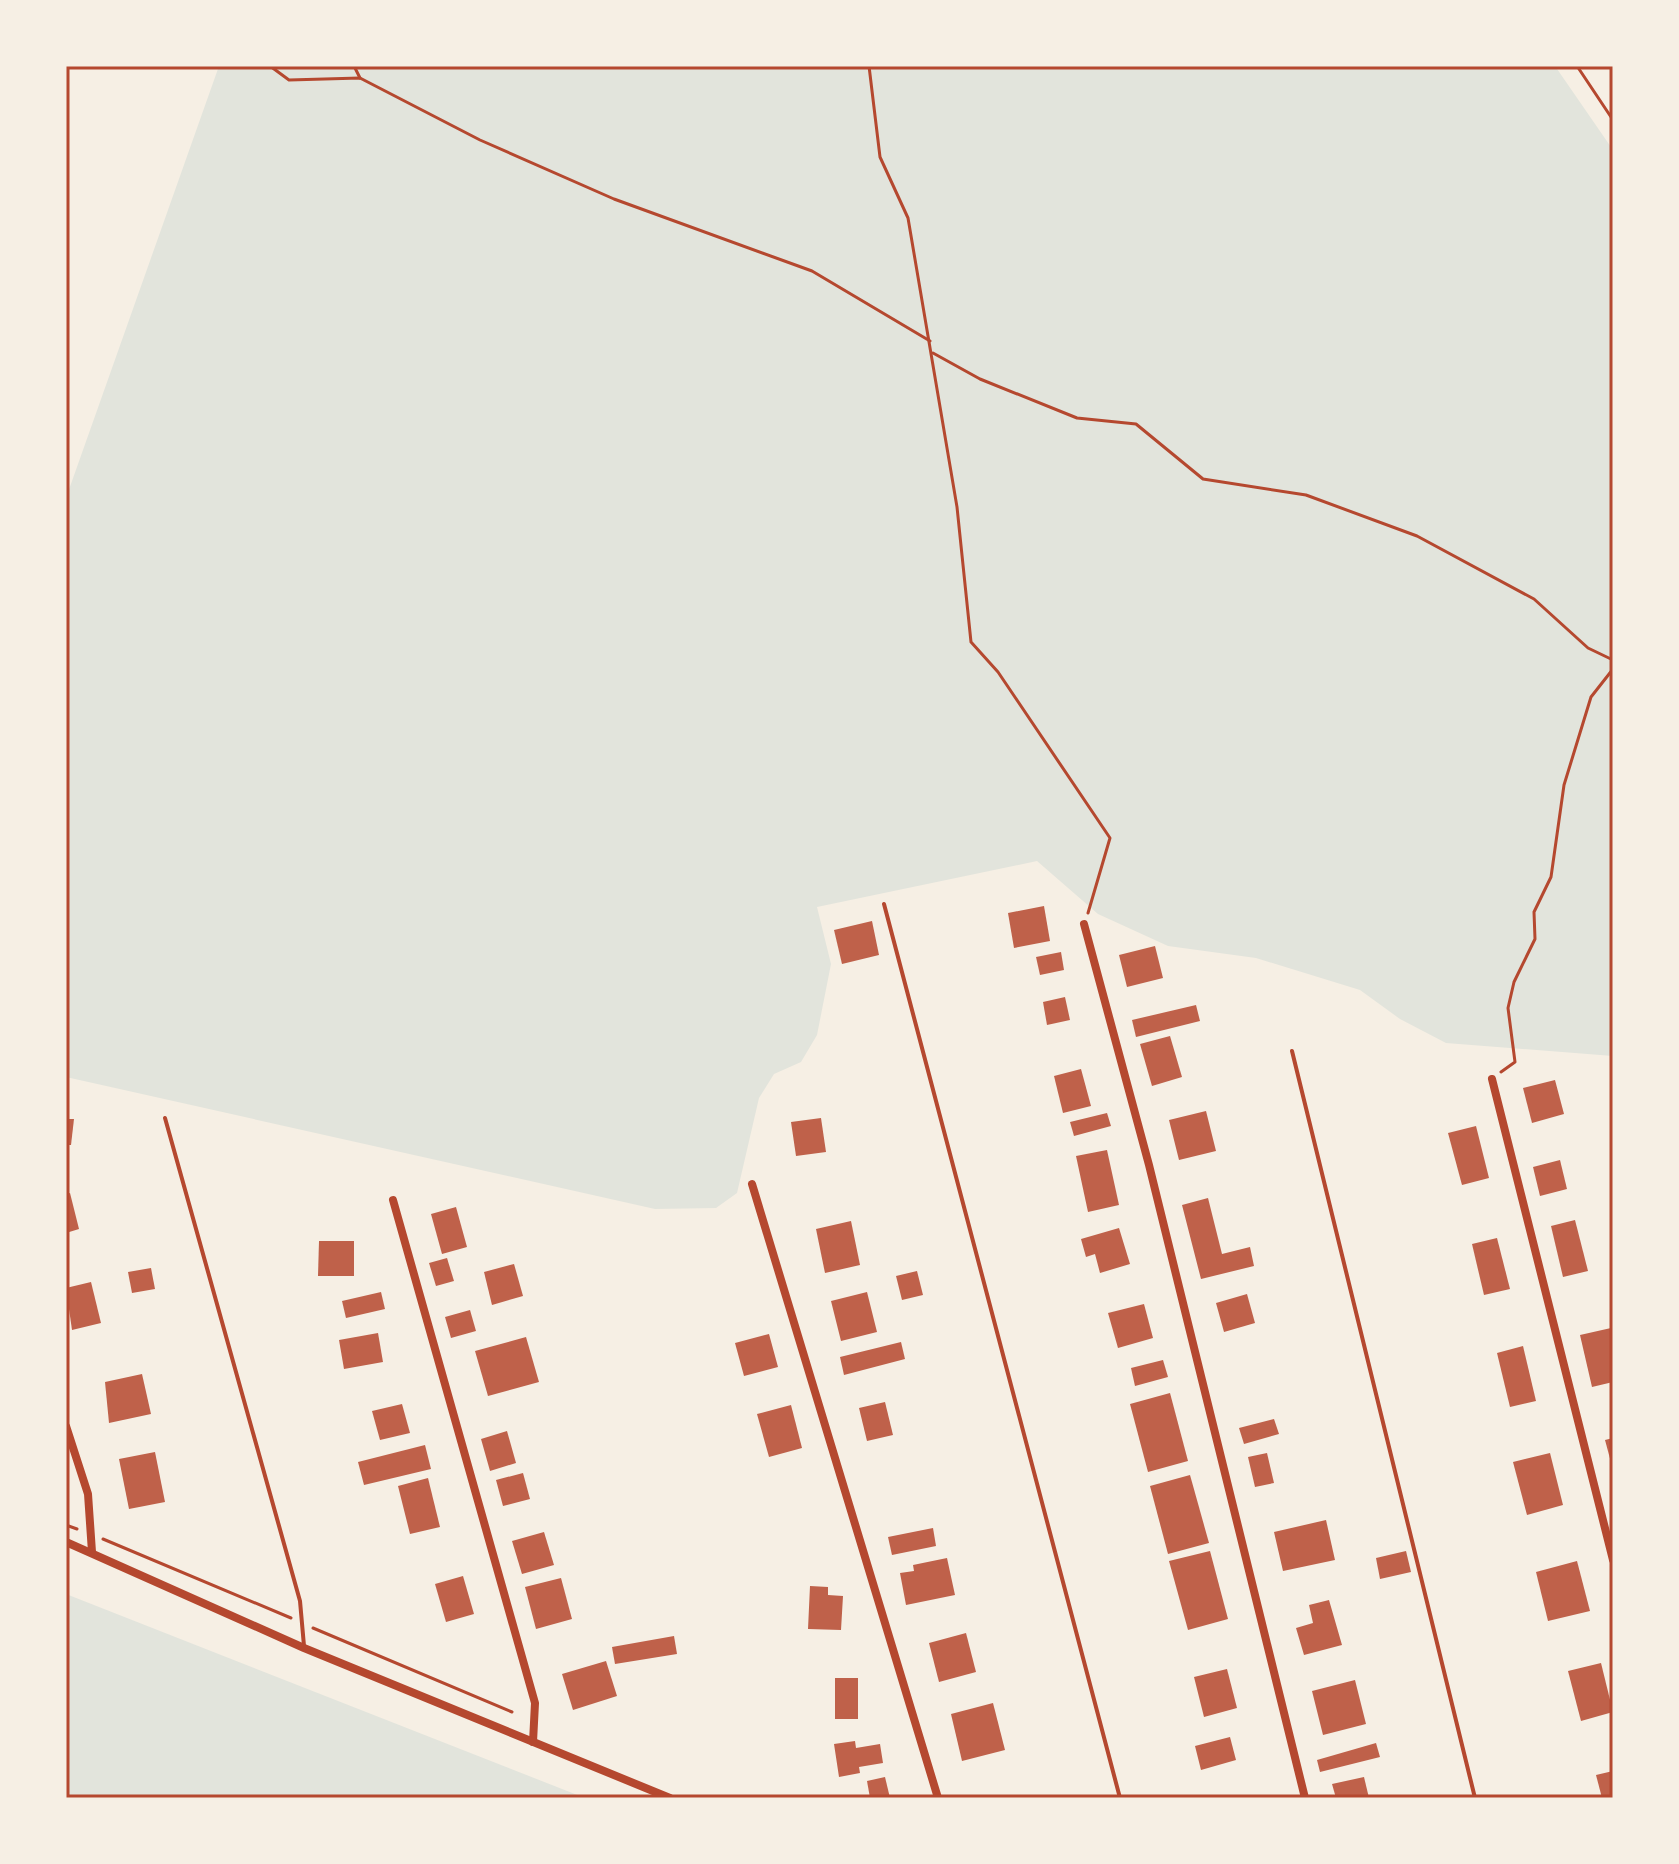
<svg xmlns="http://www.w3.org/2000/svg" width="1679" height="1864" viewBox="0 0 1679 1864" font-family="'Sofia Sans Condensed',sans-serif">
	<rect width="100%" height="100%" fill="#f6efe4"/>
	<g fill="#e2e4dc">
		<polygon points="219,66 1555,66 1613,150 1613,1056 1446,1043 1400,1019 1360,990 1256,958 1168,946 1098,914 1037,861 817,907 831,964 817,1035 801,1062 774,1074 759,1098 737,1193 716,1208 655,1209 66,1077 66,498"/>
		<polygon points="66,1594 585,1798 66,1798"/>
	</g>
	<g fill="#bf614a">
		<polygon points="1044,906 1050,941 1014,948 1008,913"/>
		<polygon points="872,921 879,955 842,964 834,930"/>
		<polygon points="1155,946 1163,978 1127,987 1119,955"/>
		<polygon points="1061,952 1064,970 1040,975 1036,957"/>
		<polygon points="1065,997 1070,1020 1047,1025 1043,1002"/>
		<polygon points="1196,1005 1200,1021 1136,1037 1132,1020"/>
		<polygon points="1170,1036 1182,1077 1152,1086 1140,1044"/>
		<polygon points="1081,1069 1091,1106 1063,1113 1054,1076"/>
		<polygon points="1555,1080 1564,1114 1532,1123 1523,1088"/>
		<polygon points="1206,1111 1216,1151 1179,1160 1169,1120"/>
		<polygon points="1107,1113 1111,1126 1074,1136 1070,1122"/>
		<polygon points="821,1118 826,1152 796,1156 791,1122"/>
		<polygon points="66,1119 74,1119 71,1145 66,1145"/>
		<polygon points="1476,1126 1489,1178 1462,1185 1448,1133"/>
		<polygon points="1107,1150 1119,1205 1088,1212 1076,1156"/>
		<polygon points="1560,1160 1567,1189 1540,1196 1533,1167"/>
		<polygon points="70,1193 79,1229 66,1233 66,1194"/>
		<polygon points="1208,1198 1222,1254 1250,1247 1254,1266 1201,1279 1182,1205"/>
		<polygon points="456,1207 467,1247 442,1254 431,1214"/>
		<polygon points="1575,1220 1588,1271 1563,1277 1551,1226"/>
		<polygon points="851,1221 860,1265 825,1273 816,1229"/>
		<polygon points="1119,1228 1130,1264 1100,1273 1095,1254 1086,1257 1081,1239"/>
		<polygon points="1497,1238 1510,1289 1484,1295 1472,1244"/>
		<polygon points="319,1241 354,1241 354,1276 318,1276"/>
		<polygon points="447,1258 454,1281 436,1286 429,1263"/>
		<polygon points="514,1264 523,1296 492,1305 484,1272"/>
		<polygon points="151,1268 155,1289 132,1293 128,1272"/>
		<polygon points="917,1271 923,1295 902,1300 896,1276"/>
		<polygon points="91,1282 101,1323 72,1330 66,1288"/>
		<polygon points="381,1292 385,1309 346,1318 342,1301"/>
		<polygon points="867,1292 877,1332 841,1341 831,1301"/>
		<polygon points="1247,1294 1255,1323 1224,1332 1216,1303"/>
		<polygon points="1144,1304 1153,1338 1118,1348 1108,1313"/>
		<polygon points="470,1310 476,1331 451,1338 445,1317"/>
		<polygon points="1611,1328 1613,1382 1592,1387 1580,1335"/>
		<polygon points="378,1333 383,1362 344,1369 339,1340"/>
		<polygon points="769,1334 778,1367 744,1376 735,1343"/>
		<polygon points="526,1337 539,1382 488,1396 475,1351"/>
		<polygon points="901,1342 905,1359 844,1375 840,1357"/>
		<polygon points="1523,1346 1536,1401 1510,1407 1497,1353"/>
		<polygon points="1163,1360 1168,1377 1135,1386 1131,1368"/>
		<polygon points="142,1374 151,1414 109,1423 105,1382"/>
		<polygon points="1170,1393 1188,1461 1148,1472 1130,1404"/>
		<polygon points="885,1402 893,1435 867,1441 859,1408"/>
		<polygon points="402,1404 410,1433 380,1440 372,1411"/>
		<polygon points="791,1405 802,1448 769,1457 757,1414"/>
		<polygon points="1274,1419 1279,1434 1244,1444 1239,1428"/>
		<polygon points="507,1431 516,1463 490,1471 481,1439"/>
		<polygon points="1613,1438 1613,1466 1612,1466 1605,1440"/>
		<polygon points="425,1445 431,1469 364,1485 358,1462"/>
		<polygon points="155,1452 165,1502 129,1509 119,1459"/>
		<polygon points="1267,1453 1274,1483 1255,1487 1248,1457"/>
		<polygon points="1550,1453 1563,1505 1527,1515 1513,1462"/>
		<polygon points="523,1473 530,1499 503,1506 496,1480"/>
		<polygon points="1190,1475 1209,1543 1168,1554 1150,1486"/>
		<polygon points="428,1478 440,1527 410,1534 398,1486"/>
		<polygon points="1326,1520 1335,1560 1283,1571 1274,1532"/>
		<polygon points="933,1528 936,1546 892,1555 888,1537"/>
		<polygon points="544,1532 554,1565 522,1574 512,1541"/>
		<polygon points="1210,1551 1228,1619 1188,1630 1169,1561"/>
		<polygon points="1406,1551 1411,1572 1380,1579 1376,1558"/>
		<polygon points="947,1558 955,1595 906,1605 900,1573 914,1571 913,1565"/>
		<polygon points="1577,1561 1590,1611 1548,1621 1536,1572"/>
		<polygon points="463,1576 474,1614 446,1622 435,1584"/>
		<polygon points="561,1578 572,1619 536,1629 525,1587"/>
		<polygon points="810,1586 828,1587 828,1595 843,1596 841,1630 808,1629"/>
		<polygon points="1329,1600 1342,1645 1304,1655 1296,1628 1313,1623 1309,1605"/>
		<polygon points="966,1633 976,1672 939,1682 929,1643"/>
		<polygon points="674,1636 677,1654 615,1664 612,1647"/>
		<polygon points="606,1661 617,1696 573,1710 562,1674"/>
		<polygon points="1601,1663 1613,1712 1581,1721 1568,1671"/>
		<polygon points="1227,1669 1237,1708 1204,1717 1194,1677"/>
		<rect x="835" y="1678" width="23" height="41"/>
		<polygon points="1355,1680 1366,1724 1323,1735 1312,1691"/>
		<polygon points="993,1703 1005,1750 962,1761 951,1714"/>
		<polygon points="1230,1737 1236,1760 1201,1770 1195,1746"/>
		<polygon points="855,1741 856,1748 880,1744 883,1763 859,1767 860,1773 839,1777 834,1744"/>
		<polygon points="1376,1743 1380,1757 1320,1772 1317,1760"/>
		<polygon points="1613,1771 1613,1798 1602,1798 1596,1775"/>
		<polygon points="885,1777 890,1798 870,1798 867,1781"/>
		<polygon points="1364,1777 1369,1798 1336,1798 1332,1784"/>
	</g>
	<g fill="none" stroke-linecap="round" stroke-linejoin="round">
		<g stroke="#b5482f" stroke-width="3">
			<polyline points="270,66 289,80 360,78 480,140 614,199 812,271 930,341"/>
			<polyline points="354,66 360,78"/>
			<polyline points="869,66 880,157 908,218 957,507 971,642 998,672 1110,838 1088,913"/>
			<polyline points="1577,66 1613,120"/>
			<polyline points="933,353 980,379 1077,418 1136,424 1203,479 1306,495 1417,536 1534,599 1588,648 1613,660"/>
			<polyline points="1501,1072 1515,1062 1508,1008 1514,982 1535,939 1534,912 1551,877 1564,785 1591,697 1613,669"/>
			<polyline points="66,1525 77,1529"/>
			<polyline points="103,1539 291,1618"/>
			<polyline points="313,1628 512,1712"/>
		</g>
		<g stroke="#b5482f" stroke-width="4">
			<polyline points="884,904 1120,1798"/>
			<polyline points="1292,1051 1475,1798"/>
			<polyline points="165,1118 300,1601 304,1646"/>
		</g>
		<g stroke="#b5482f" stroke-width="8">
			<polyline points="1084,924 1149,1165 1305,1798"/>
			<polyline points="1492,1079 1613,1560"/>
			<polyline points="752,1184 938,1798"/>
			<polyline points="393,1200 535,1703 533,1742"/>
			<polyline points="66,1426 88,1494 92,1552"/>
			<polyline points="66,1542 304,1648 670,1798"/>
		</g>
	</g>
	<rect width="1679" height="1864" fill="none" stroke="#f6efe4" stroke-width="136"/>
	<rect x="68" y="68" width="1543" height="1728" fill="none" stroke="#b5482f" stroke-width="3"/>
</svg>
